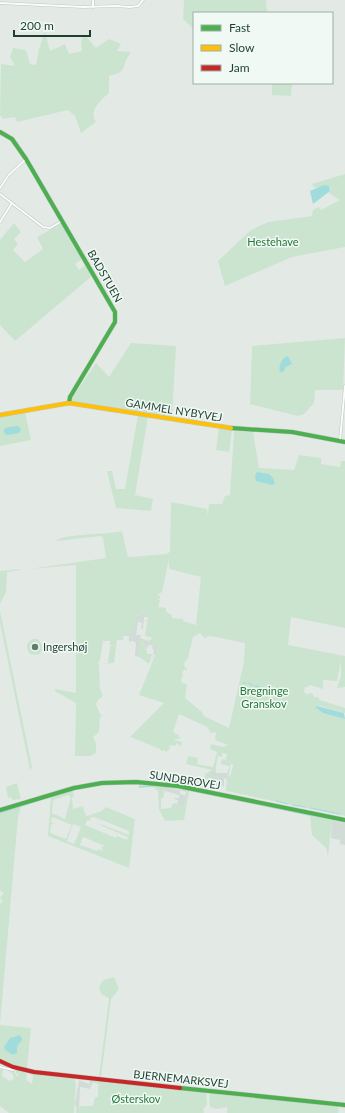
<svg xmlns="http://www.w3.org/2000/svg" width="345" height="1113" viewBox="0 0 345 1113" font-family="Lato,sans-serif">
	<rect width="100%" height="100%" fill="#e3eae6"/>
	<g fill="#d0dcd5">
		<polygon points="141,611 148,615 148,617 144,617 143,629 141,628 142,623 138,622 136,635 141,635 140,638 156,644 158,647 156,656 154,654 151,663 154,650 152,648 153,646 148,644 149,648 147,647 141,641 139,657 135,656 136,641 136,643 133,641 129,642 129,636 124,636 124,634 132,634 132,626 134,625 136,616 139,615"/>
		<polygon points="231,760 233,764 231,764 228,776 228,774 226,775 228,780 226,791 227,779 224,778 224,786 217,785 216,789 214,789 216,780 208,777 208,775 210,772 215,772 216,764 216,773 227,773 230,766 221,764 221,763 226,764 228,761 230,761 227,762 230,765"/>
		<polygon points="155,785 159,787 168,787 171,790 172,788 180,791 180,794 186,796 184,808 179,807 178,804 173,803 177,804 178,800 174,799 174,798 179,798 179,795 165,791 163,798 164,790 165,789 158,789"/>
		<polygon points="332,821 345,823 345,845 340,844 340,840 331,838"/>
		<polygon points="79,1080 89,1084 90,1080 94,1080 90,1089 80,1087 79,1109 76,1108 75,1104"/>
	</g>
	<g fill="#cbe4cf" fill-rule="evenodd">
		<polygon points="184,0 266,0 267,13 194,13 194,29 183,19"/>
		<path d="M45,32l5,19 15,-7 4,10 13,-3 -1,-9 3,-8 12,14 13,-9 12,5 -4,7 14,1c-1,3 -4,5 -5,8 -4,13 -4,12 -17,16v17c-9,8 -20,17 -13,29l-15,11 -6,-17 -7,-6 -51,12 -2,-5 -12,2 -3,-4 1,-51 14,2 -5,-9 3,-9 13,2 4,14 6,1 3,-16z"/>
		<polygon points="272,83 292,83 291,96 272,95"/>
		<polygon points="345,174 345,247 292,257 225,286 218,261 251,230 268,222 312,216 313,210 319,207 321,210 340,200 329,193 331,189 328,186 314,188 312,184"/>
		<polygon points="14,223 21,232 14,239 18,244 13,250 25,262 43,249 37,237 61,224 82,259 75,264 79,270 86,265 92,276 15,341 0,325 0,240"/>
		<polygon points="345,338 343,390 315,390 314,403 304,414 298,416 250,404 252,346"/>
		<polygon points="131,343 176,346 172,416 72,402 72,398 96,363 109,377"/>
		<polygon points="25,412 31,440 0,446 0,417"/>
		<polygon points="138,415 148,416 135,495 153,499 151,511 116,508 107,471 112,471 116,489 125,489"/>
		<polygon points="219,427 232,430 229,452 216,450"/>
		<path d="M234,431l19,1 6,36 35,2 5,-15 22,3v6l19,3 1,-6h4v167l-54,-11 -3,28 57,11v31l-8,1 4,-13v-14l-4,20 -14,-1v9l-13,-4 -2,2h-3l-1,5 2,2 6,-1 2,4h4l2,3 25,8v5l-25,-7 -5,1 8,5 22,7v97l-119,-25 2,-11 -3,-5 3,-1 2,3 3,-12 -2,-5 -1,5 -9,-2 1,-4 4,1 1,-6 -5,-1v4l-4,-1 -3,16h-5l-2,3 1,2 7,3v2l-11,-3v-5l7,-4 -26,-6 2,-8 10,2 -1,6 16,3 4,-15 -7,-3 1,-5 12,3 5,-2 -13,-5 1,-8 -5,1 -4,-6 -28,-13 -6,18 7,4 -2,1 4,1 -9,2 9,2 -1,5 -4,-4 -2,3 -5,-1 -2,10 1,-6 -2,3 -4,-2v2l-3,-3 -30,-12 34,-34 -25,-8 19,-47 -2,-4 -6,-1v-2l-5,-2 5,1 3,-2 -8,-2 2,-14h2l-5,-1 -1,2v-2l5,-1v-5l-6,-4 -6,6 -2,8 -2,1v8h-8l-1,6h-6l-3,23 -15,1 1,25 3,7 -5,4 -2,4 4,10 3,1 -3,2 -1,15 -6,5 3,6v10l-6,3h-15l1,-53 -21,-12v-2l21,4v-128l-47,4 77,-11 -3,-20 -2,-2 -45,5c8,-8 52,-6 66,-10l6,26h2l36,-3 4,-2 1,-50 36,7 1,7 1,-12h13l3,-8 5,-1zM169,559v10l32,8 -5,48 -13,-4v-2l-11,-1v-3l-6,-3v-4l-7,-1 -1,2 2,-9 -4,-2 4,1v-3l-3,-1 5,-3zM200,633l6,6v-2l4,-1 35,7 -1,19 -15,66 -25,-12 -2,-4 -17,-14 2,-14 -5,-1 -1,-5h2l-1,-6 3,-3 1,3 1,-5 -2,1 -1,-5 4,-5 5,-21zM103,641h7v4h6l-6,1 -2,17 -10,1 2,-4z"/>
		<polygon points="19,569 20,570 7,572 6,592 0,604 0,571"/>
		<polygon points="0,611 32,767 30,770 0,622"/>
		<polygon points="32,639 38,639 42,645 42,651 38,655 30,654 27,649 27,644"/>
		<polygon points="140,641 147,647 146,651 143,651 147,651 147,654 152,654 149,664 138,656 138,653 141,652 139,649"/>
		<polygon points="17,783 21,799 12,800 11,797 8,798 6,787"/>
		<polygon points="139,784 155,785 158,789 164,788 163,798 161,798 161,809 171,808 173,803 179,804 179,807 184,808 186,792 172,788 171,790 168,787 159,787 157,785 172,786 344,822 332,821 328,856 326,848 312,835 310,816 189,791 184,820 165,821 159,809 158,791 153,787 139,788"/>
		<path d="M73,791l1,6h-2l1,12 10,-3 2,8 2,2 15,-5 4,-4 29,12 -6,49 -81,-32 3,-40zM68,795l3,2 -6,22 -13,-6 1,-13zM52,817l20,8 -6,14 -16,-6 1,-8 3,-2h-3zM94,817l35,14v4l-29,-11v1l28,12 -1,3 -10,-4 -1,2 -31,-13 2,-5 3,1v-3zM73,824l8,3 -7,17 -7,-3zM83,837l22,9 -4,1 2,4 -5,-2v2l-18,-6z"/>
		<path d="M21,806l-3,11 -18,208 31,3 -4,40 6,2 -18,-4 -15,-7v-155l3,-3 -3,-3 4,-5 -4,-3v-78zM19,1035l2,1 1,4 -5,5v7l-3,3 -10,-8 6,-9z"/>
		<polygon points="114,977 119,989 111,999 101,1078 99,1077 109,998 101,994 99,987 103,980"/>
		<polygon points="0,1069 3,1069 2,1076 10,1081 14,1079 13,1074 7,1070 14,1071 17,1077 19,1073 17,1073 16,1075 16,1070 27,1073 26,1080 32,1084 33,1076 29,1073 74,1078 76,1084 74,1113 9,1113 0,1106"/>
		<polygon points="94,1080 206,1092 207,1105 203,1109 204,1113 76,1113 76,1109 79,1109 80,1106 93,1106 95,1097 98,1097 98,1086 100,1085 93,1082"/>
		<polygon points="209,1092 345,1106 345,1108 339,1107 338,1113 227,1113 227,1107 217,1109 210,1107"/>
	</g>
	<g fill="#a0dcdc">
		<polygon points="324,185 329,186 330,191 313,204 310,191"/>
		<path d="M288,356l4,8 -6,3 -3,5h-3c-2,-6 2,-15 8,-16z"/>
		<polygon points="18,426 21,429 19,433 7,435 4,433 4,429 8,427"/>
		<polygon points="257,472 269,474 273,478 275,484 272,485 256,481 255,476"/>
		<polygon points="317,706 344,713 345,719 323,713 315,707"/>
		<polygon points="19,1035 21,1036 22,1040 17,1046 17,1053 13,1055 5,1050 4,1047 10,1038"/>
	</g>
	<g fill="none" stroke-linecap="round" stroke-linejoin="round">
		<g stroke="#a0dcdc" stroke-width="1">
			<polyline points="243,683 246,683"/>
			<polyline points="248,683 253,685"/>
			<polyline points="254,686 260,687"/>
			<polyline points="262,688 268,690"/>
			<polyline points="269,690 275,691"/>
			<polyline points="277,692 289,696"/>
			<polyline points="139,787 153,786"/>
			<polyline points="200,792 309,815"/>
			<polyline points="52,796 72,791"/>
			<polyline points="276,801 288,804"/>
			<polyline points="292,805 305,807"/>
			<polyline points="310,808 340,814"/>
			<polyline points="0,813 49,797"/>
			<polyline points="332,819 344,822"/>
			<polyline points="110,1082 198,1091"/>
		</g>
		<g stroke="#c0c7c3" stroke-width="3">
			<g id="street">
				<polyline points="0,3 83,7 116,6 130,7 138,6 143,0"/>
				<polyline points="93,7 93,0"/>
				<polyline points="9,175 26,159"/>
				<polyline points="0,188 8,176"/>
				<polyline points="0,194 43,227 50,228 62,221"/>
				<polyline points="0,222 12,203"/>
				<polyline points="340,440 345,386"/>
				<polyline points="0,1067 13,1070 16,1068"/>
			</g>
		</g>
		<g stroke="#bfc7c3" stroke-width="5">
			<g id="fast">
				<polyline points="0,132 12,139 26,159 115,312 115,322 70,397 69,403"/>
				<polyline points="231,428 292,432 345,442"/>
				<polyline points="0,810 74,788 102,783 136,782 178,786 345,820"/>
				<polyline points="180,1088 345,1105"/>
			</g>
		</g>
		<g stroke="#bfc7c3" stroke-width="5">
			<polyline id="slow" points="0,415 69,403 231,428"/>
		</g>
		<g stroke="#bfc7c3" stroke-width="5">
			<polyline id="jam" points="0,1061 13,1067 34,1072 180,1088"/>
		</g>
		<use href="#street" stroke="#fbfcfb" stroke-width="2"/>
		<use href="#fast" stroke="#4caf50" stroke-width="4"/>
		<use href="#slow" stroke="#ffc107" stroke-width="4"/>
		<use href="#jam" stroke="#c62828" stroke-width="4"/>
	</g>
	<circle fill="#647b71" stroke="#f1f9f4" stroke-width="1.5" cx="35" cy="647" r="4"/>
	<g text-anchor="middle" stroke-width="3" stroke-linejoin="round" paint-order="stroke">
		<g font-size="11" fill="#26793a" stroke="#f1f9f4">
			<text x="273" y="246">Hestehave</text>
			<text x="264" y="695">Bregninge<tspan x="264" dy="13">Granskov</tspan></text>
			<text x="136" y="1103">Østerskov</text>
		</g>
		<g font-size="11" fill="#1f3f32" stroke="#f1f9f4">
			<text transform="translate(105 276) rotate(60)" y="4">BADSTUEN</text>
			<text transform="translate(174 410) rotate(9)" y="4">GAMMEL NYBYVEJ</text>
			<text transform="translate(185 780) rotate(9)" y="4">SUNDBROVEJ</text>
			<text transform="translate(181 1079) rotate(6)" y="4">BJERNEMARKSVEJ</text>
		</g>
		<g font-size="11" fill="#1f3f32" stroke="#f1f9f4" text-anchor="start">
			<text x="43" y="651">Ingershøj</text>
		</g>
	</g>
	<rect x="193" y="12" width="140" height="72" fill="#f1f9f4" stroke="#9dafa6"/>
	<rect x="201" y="25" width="20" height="6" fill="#4caf50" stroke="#9dafa6"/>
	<text x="229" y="32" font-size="12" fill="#1f3f32">Fast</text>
	<rect x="201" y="45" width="20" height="6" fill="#ffc107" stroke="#9dafa6"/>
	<text x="229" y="52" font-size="12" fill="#1f3f32">Slow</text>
	<rect x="201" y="65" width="20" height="6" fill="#c62828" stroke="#9dafa6"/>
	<text x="229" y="72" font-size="12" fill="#1f3f32">Jam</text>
	<path d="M14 30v6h76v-6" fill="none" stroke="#1f3f32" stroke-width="2"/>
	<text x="20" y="30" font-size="12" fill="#1f3f32" stroke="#f1f9f4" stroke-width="3" paint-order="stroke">200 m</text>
</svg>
